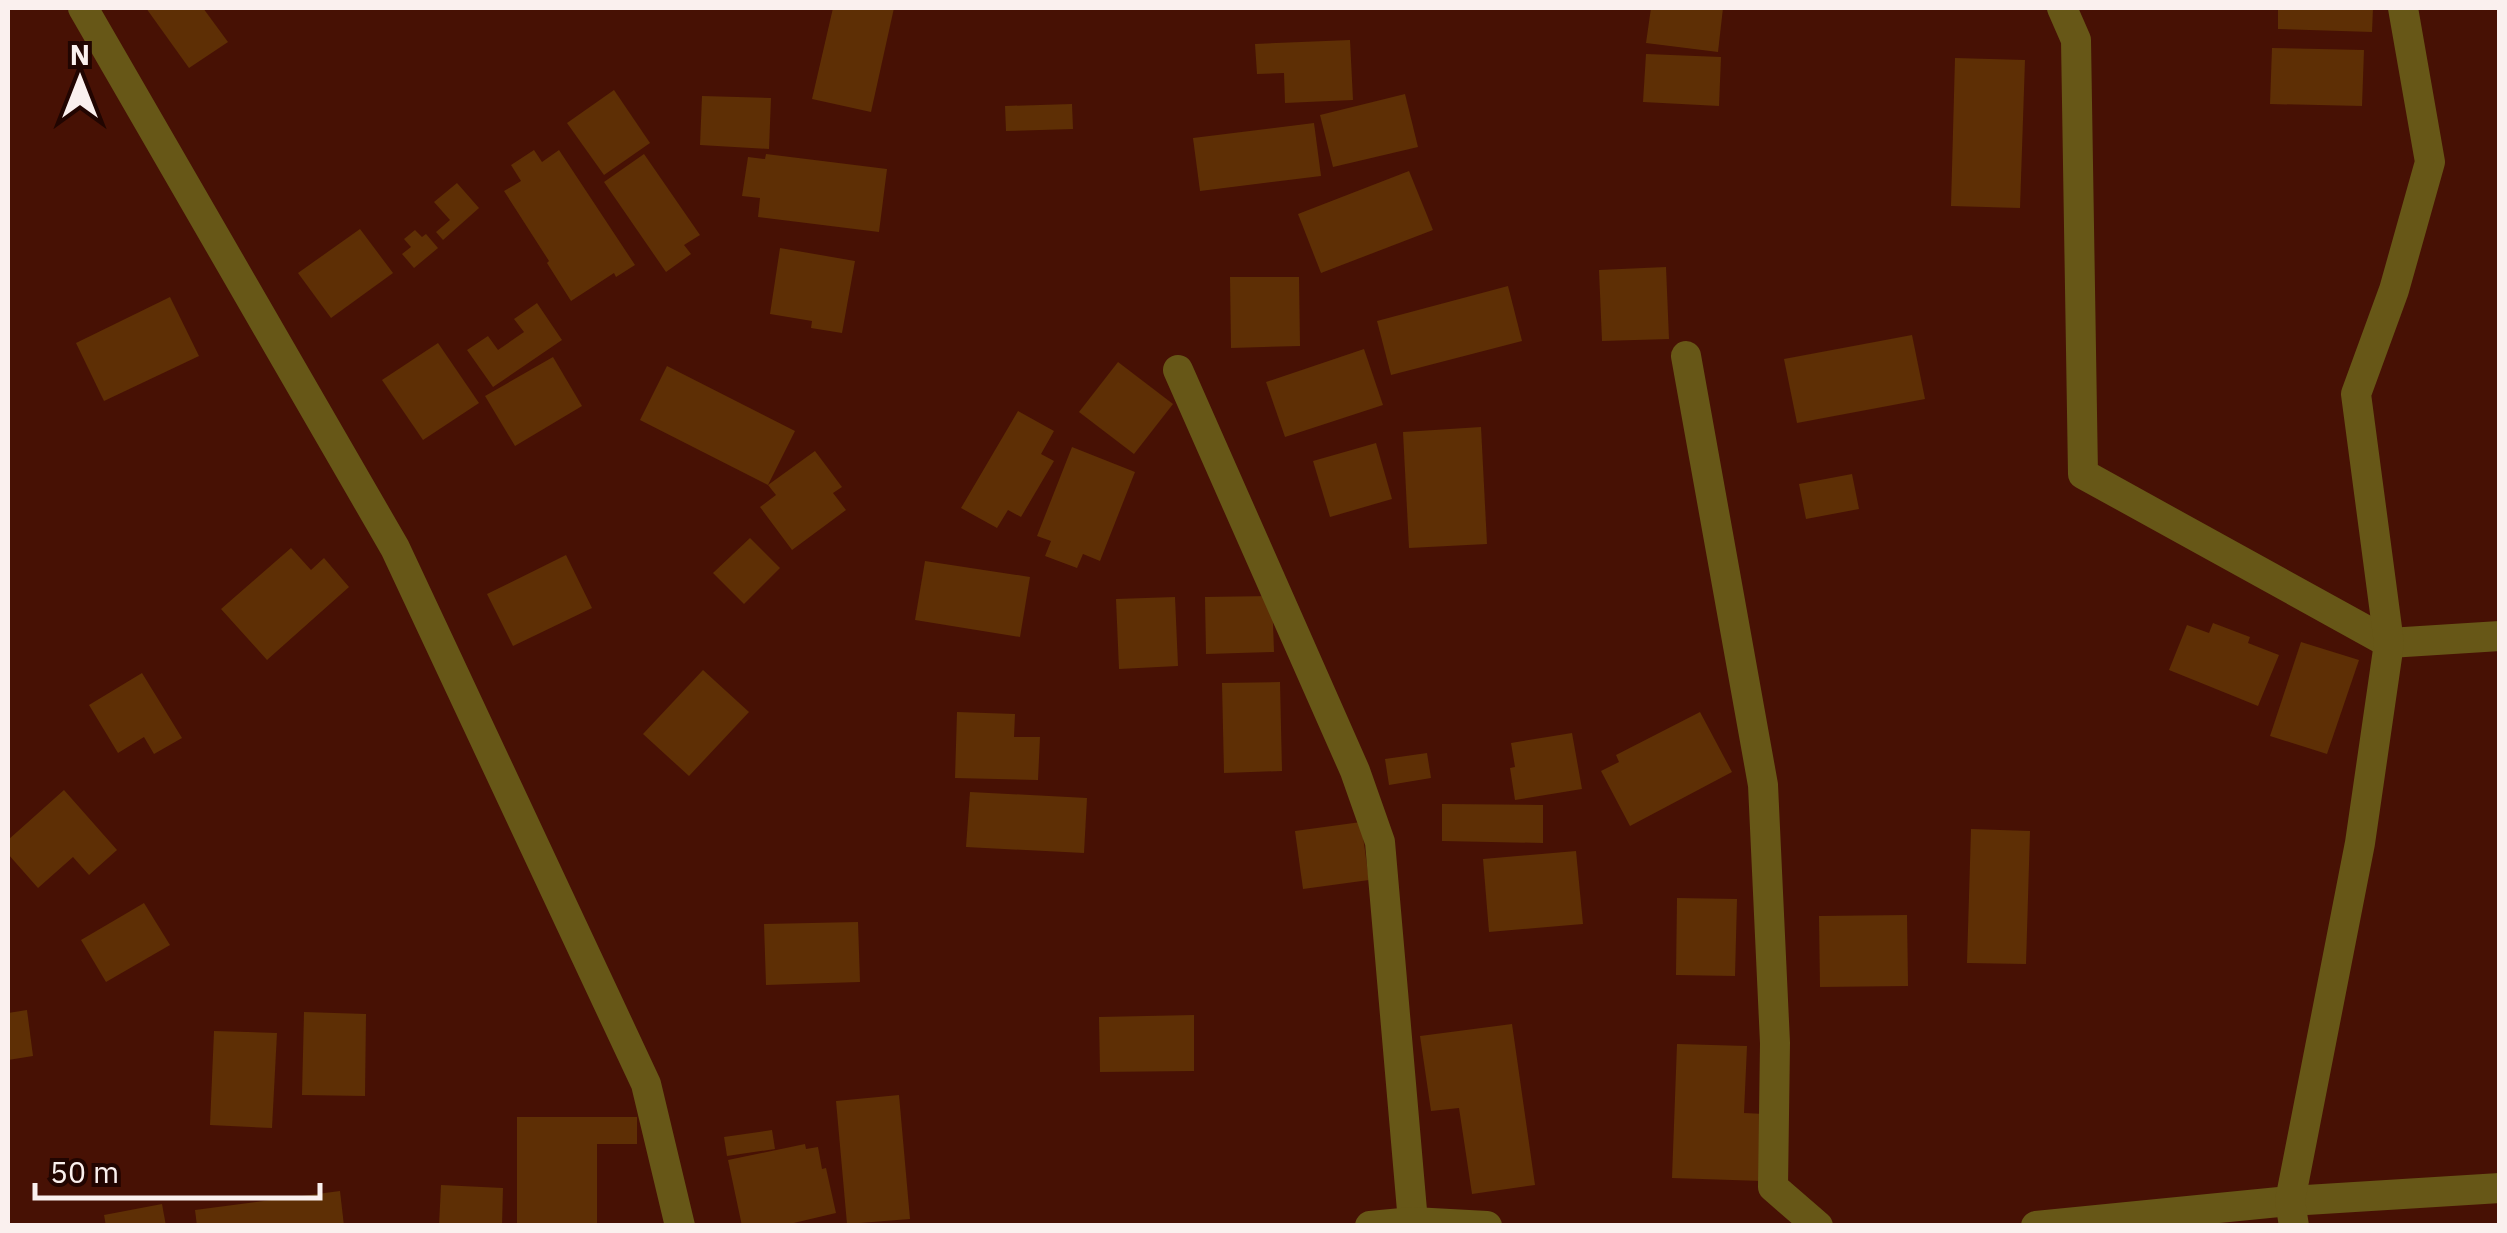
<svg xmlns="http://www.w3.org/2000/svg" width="2507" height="1233" viewBox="0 0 2507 1233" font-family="'IBM Plex Sans',sans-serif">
	<rect width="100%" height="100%" fill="#471104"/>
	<g fill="#5e2f05">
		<polygon points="146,8 203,8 228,42 189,68"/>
		<polygon points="833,8 894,8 871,112 812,99"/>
		<polygon points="1651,8 1723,8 1718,52 1646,43"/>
		<polygon points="2278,8 2373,8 2372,32 2278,29"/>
		<polygon points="1350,40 1353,100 1285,103 1284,73 1257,74 1255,44"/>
		<polygon points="2272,48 2364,50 2362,106 2270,104"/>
		<polygon points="1646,54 1721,57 1719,106 1643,102"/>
		<polygon points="1955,58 2025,60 2020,208 1951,206"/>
		<polygon points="614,90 650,143 604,175 567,123"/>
		<polygon points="1405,94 1418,147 1333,167 1320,115"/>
		<polygon points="702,96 771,98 769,149 700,145"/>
		<polygon points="1072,104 1073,129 1006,131 1005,106"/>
		<polygon points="1314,123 1321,176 1200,191 1193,138"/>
		<polygon points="534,150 542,162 559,150 635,265 616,277 614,273 571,301 547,263 549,261 504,191 521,181 511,165"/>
		<polygon points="644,154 700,235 684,245 691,254 666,272 604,182"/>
		<polygon points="766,154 887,169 879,232 758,217 760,198 742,196 748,157 765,159"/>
		<polygon points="1409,171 1433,230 1321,273 1298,214"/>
		<polygon points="457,183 479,208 443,240 436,232 450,220 434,202"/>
		<polygon points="360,229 393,273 331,318 298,273"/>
		<polygon points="415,230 422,237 426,234 438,248 414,268 402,254 411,247 404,239"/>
		<polygon points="780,248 855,261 842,333 811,328 812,321 770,314"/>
		<polygon points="1666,267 1669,339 1602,341 1599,270"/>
		<polygon points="1230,277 1299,277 1300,346 1231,348"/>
		<polygon points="1508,286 1522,341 1391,375 1377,321"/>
		<polygon points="170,297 199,356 104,401 76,343"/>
		<polygon points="537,303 562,340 493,387 467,350 488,336 498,350 524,332 514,319"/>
		<polygon points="1912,335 1925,399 1797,423 1784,359"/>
		<polygon points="438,343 479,403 423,440 382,380"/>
		<polygon points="1364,349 1383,405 1285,437 1266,382"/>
		<polygon points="553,357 582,406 515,446 485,396"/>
		<polygon points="1118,362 1173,404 1134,454 1079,412"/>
		<polygon points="667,366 795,431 768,485 640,420"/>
		<polygon points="1018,411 1054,431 1041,454 1054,461 1021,517 1008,510 997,528 961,508"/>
		<polygon points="1481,427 1487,544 1409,548 1403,432"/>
		<polygon points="1376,443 1392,499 1330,517 1313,461"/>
		<polygon points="1072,447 1135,472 1100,561 1083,554 1077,568 1045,556 1051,541 1037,536"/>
		<polygon points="815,451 842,487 833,493 846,510 792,550 760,507 776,495 768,485"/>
		<polygon points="1852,474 1859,509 1806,519 1799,484"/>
		<polygon points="750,538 780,568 744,604 713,573"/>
		<polygon points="291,548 311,570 324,558 349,587 267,660 221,609"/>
		<polygon points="566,555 592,608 513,646 487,594"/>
		<polygon points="925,561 1030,577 1020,637 915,620"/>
		<polygon points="1272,596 1274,652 1206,654 1205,597"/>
		<polygon points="1175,597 1178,666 1119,669 1116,599"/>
		<polygon points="2213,623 2250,637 2248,643 2279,655 2258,706 2169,670 2187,625 2209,633"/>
		<polygon points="2301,642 2359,660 2327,754 2270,736"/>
		<polygon points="703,670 749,712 689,776 643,734"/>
		<polygon points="142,673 182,738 154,754 144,737 118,753 89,705"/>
		<polygon points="1280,682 1282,771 1224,773 1222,683"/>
		<polygon points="957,712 1015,714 1014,737 1040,737 1038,780 955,778"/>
		<polygon points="1700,712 1732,772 1630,826 1601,771 1619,762 1616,755"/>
		<polygon points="1572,733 1582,789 1515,800 1510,768 1515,767 1511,743"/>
		<polygon points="1427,753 1431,778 1389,785 1385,759"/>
		<polygon points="64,790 117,850 89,875 73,857 38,888 8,854 8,840"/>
		<polygon points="970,792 1087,798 1084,853 966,847"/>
		<polygon points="1442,804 1543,805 1543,843 1442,841"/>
		<polygon points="1361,822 1369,880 1303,889 1295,831"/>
		<polygon points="1971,829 2030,831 2026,964 1967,963"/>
		<polygon points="1576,851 1583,924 1489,932 1483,859"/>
		<polygon points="1677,898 1737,899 1735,976 1676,975"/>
		<polygon points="144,903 170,945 106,982 81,940"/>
		<polygon points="1907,915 1908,986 1820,987 1819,916"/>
		<polygon points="858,922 860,982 766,985 764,924"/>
		<polygon points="27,1010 33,1056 8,1060 8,1013"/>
		<polygon points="304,1012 366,1014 365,1096 302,1095"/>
		<polygon points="1194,1015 1194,1071 1100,1072 1099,1017"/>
		<polygon points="1512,1024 1535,1185 1472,1194 1459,1108 1431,1111 1420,1036"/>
		<polygon points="214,1031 277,1033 272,1128 210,1125"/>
		<polygon points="1677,1044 1747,1046 1744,1113 1765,1114 1762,1181 1672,1178"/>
		<polygon points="899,1095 910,1219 847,1224 836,1101"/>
		<polygon points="517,1117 637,1117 637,1144 597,1144 597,1226 517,1226"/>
		<polygon points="772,1130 775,1149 727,1156 724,1137"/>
		<polygon points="805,1144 806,1149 818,1147 822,1169 826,1168 836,1213 781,1226 742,1226 728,1160"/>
		<polygon points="441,1185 503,1188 502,1226 439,1226"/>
		<polygon points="340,1191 344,1226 197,1226 195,1210"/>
		<polygon points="162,1204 166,1226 106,1226 104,1215"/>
	</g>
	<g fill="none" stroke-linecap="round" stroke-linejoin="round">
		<g stroke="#675717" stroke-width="30">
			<polyline points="83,8 395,548 646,1084 680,1226"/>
			<polyline points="2062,8 2076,40 2083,474 2389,643 2500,636"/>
			<polyline points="1686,356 1763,785 1775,1043 1773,1187 1818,1226"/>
			<polyline points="1178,370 1355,771 1380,842 1413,1222"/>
			<polyline points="1370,1226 1413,1222 1487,1226"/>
			<polyline points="2036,1226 2290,1201 2500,1188"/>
			<polyline points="2294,1226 2290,1201 2360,843 2389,643 2356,394 2394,290 2430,162 2403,8"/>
		</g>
	</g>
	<rect width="2507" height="1233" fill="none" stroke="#faf0ee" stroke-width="20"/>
	<g transform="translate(80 80)" stroke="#210501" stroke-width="8" paint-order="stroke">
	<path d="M0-8L18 38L0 25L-18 38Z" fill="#faf0ee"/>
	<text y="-15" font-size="28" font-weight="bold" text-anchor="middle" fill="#faf0ee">N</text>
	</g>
	<path d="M35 1183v15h285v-15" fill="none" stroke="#faf0ee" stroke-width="5"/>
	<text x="50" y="1183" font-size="30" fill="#faf0ee" stroke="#210501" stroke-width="8" paint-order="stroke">50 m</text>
</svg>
